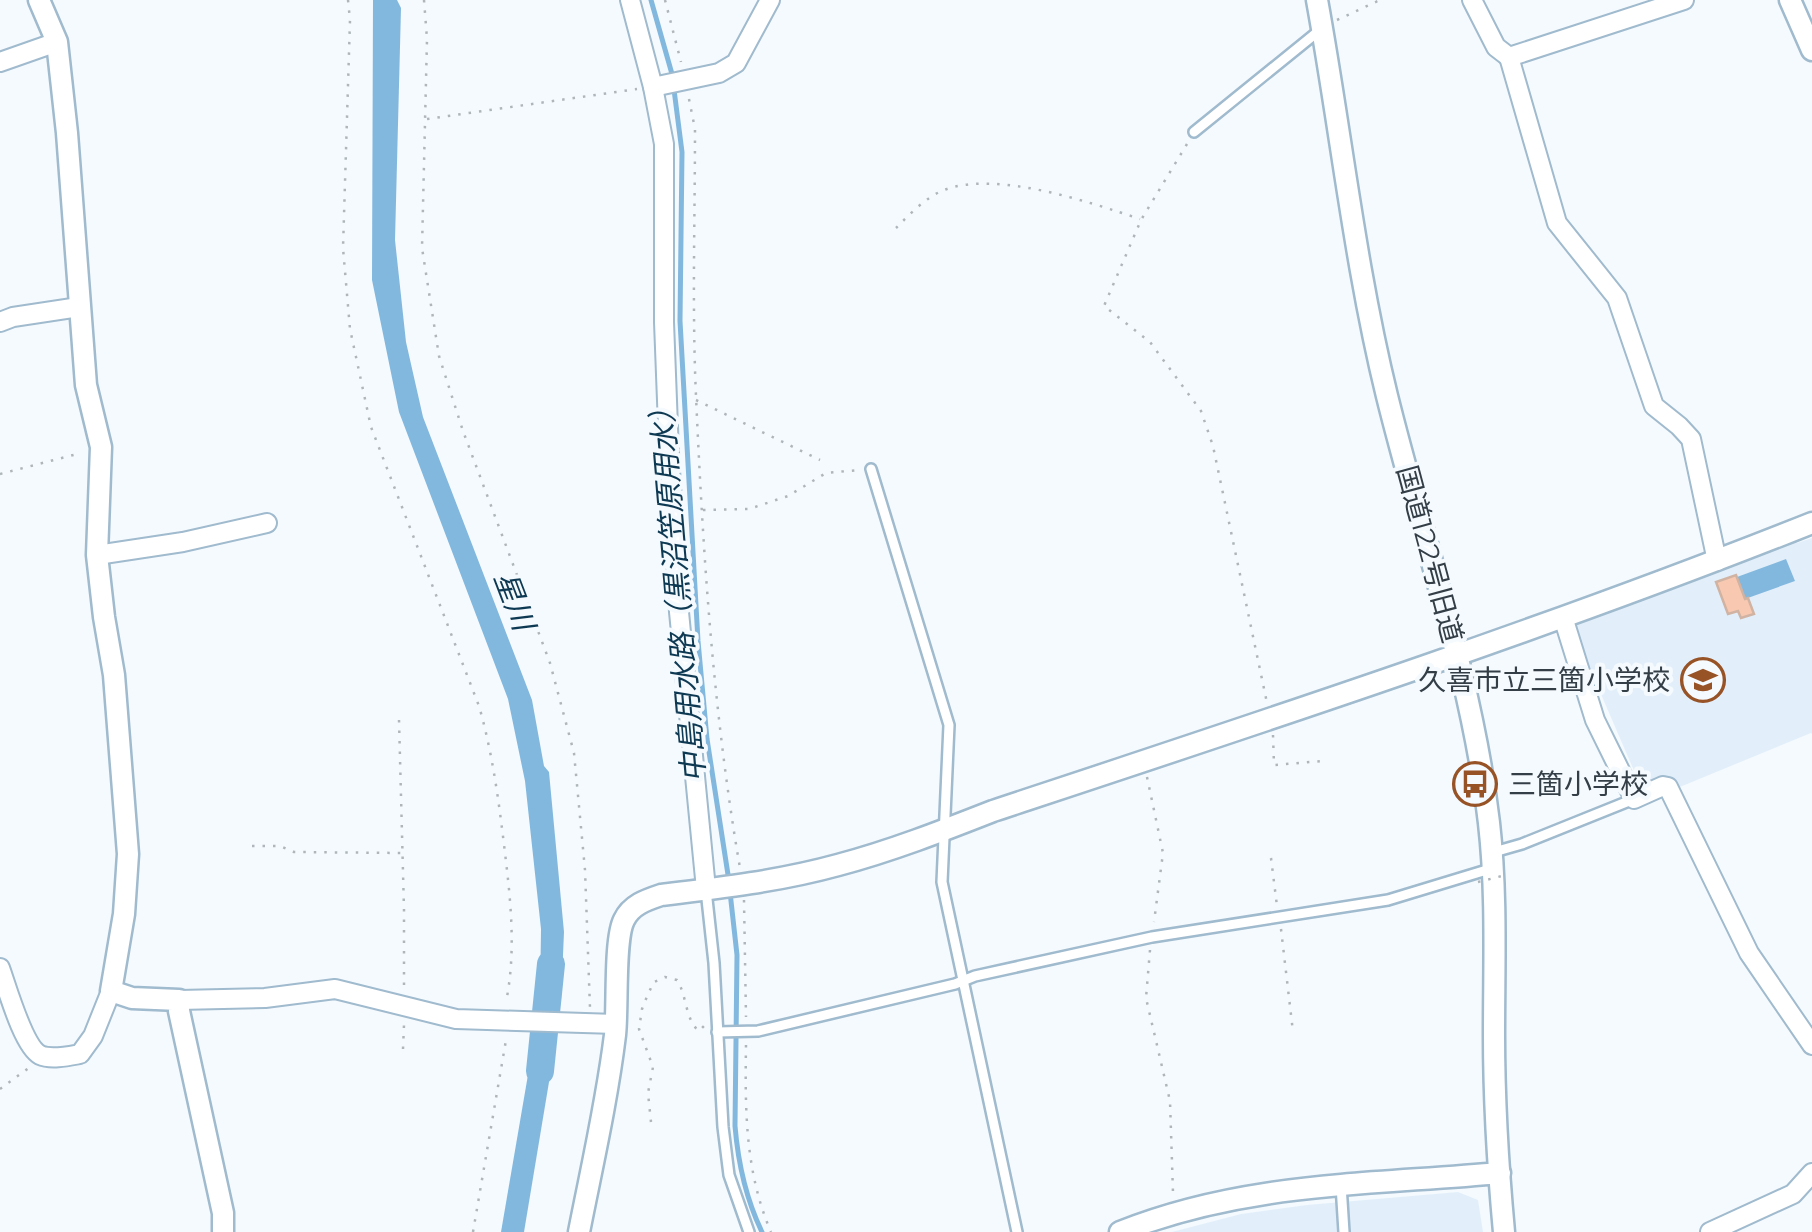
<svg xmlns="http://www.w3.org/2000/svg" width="1812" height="1232" viewBox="0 0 1812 1232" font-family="Montserrat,'Noto Sans JP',sans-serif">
	<rect width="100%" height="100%" fill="#f5fafe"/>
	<g fill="#e2effa">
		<polygon points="1794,538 1797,543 1812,538 1812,734 1811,733 1675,789 1670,778 1665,776 1646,785 1638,780 1572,627 1574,623"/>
		<polygon points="1458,1192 1478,1200 1483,1232 1172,1232 1241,1214 1307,1205"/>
	</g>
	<g fill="#83b8de">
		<polygon points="373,0 397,0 401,8 395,240 406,342 423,417 532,700 544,766 549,772 564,932 561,1001 540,999 541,929 525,781 508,699 399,412 372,280"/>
		<polygon points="1786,559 1795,581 1745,599 1737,577"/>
		<polygon points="535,1034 557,1034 524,1232 501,1232"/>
	</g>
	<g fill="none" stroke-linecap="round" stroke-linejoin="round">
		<g stroke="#83b8de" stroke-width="5">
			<polyline points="651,0 672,74 682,152 680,321 698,641 707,739 729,881"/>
			<path d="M730,892l7,63 -2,171c3,36 11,73 27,106"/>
		</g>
		<polyline stroke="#83b8de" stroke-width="28" points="540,1071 551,964"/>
	</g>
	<polygon fill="#f8c9b0" stroke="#d0b3a3" stroke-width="2.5" points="1736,575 1745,599 1748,598 1754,614 1741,618 1738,611 1728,614 1716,582"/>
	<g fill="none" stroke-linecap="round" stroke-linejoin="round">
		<g stroke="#a0bace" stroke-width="14">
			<g id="service">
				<polyline points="1194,132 1320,30"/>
				<polyline points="871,469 949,725 942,882 1017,1232"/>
				<polyline points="1494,852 1522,844 1634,799"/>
				<polyline points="706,890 714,963 723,1127 729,1175 749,1232"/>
				<polyline points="717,1032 758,1031 955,984 975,976 1152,937 1388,900 1490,869"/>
				<polyline points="1341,1185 1344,1232"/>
			</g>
		</g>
		<g stroke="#a0bace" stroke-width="22">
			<g id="minor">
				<polyline points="630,0 653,87 664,144 664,322 669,453 679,612 706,889"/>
				<polyline points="1472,0 1496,47 1509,57 1684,0"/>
				<polyline points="1509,57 1557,223 1617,298 1654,406 1679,426 1691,439 1717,561"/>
				<polyline points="0,62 57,42"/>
				<polyline points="653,87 719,73 736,63 770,0"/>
				<polyline points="0,322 13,317 79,307"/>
				<polyline points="97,555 183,542 267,523"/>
				<polyline points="1563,617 1595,720 1634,799 1663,786 1668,787 1749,953 1812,1045"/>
				<path d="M0,968c7,19 23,78 40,87 11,5 29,1 40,-1l13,-18 18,-45"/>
				<polyline points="179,1000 265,998 335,989 456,1019 616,1024"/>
				<polyline points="1710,1232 1793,1194 1812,1173"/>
			</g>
		</g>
		<g stroke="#a0bace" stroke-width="25">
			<g id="tertiary">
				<polyline points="39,0 57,42 67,133 86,385 101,447 97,555 104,617 114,675 128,854 124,914 111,991 132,998 179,1000 179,1011 223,1213 223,1232"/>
				<path d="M1317,0c24,132 38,266 70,396 35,142 85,281 102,427 8,70 5,142 5,212 0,66 4,132 10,197"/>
				<polyline points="1790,0 1812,50"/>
				<path d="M579,1232c13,-66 28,-131 36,-197 3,-26 -1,-96 9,-115 7,-15 22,-20 37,-25 59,-7 119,-14 177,-30 53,-14 104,-34 155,-54 275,-91 550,-181 819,-288"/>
				<path d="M1120,1232c125,-50 249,-47 380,-59"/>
			</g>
		</g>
		<g stroke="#afb6bb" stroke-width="2.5" stroke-dasharray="2.5 8" stroke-linecap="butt">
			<path d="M348,0l2,20 -7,228 7,81 21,98 108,279c14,49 20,97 26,147 6,50 11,100 1,149"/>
			<polyline points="424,0 427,39 422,248 439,356 463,431 550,663 574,753 585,870 590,1008"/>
			<polyline points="665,0 681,62"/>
			<polyline points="1337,20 1380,0"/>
			<path d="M689,99l6,30c0,89 -3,178 1,267 7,158 17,316 44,472"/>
			<polyline points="427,119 637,89"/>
			<polyline points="1187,144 1141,220 1104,306 1150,342 1201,411 1213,446 1267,703"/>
			<path d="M896,228c14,-14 30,-31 48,-38 52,-20 145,12 196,29"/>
			<polyline points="696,400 820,460"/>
			<polyline points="0,474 81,453"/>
			<polyline points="703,510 749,509 788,496 826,473 859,470"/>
			<polyline points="399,720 404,910 404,987"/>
			<polyline points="1273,735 1274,765 1323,761"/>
			<polyline points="1147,777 1163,853 1154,922"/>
			<polyline points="252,846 280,846 294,852 401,853"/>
			<polyline points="1271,858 1277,906"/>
			<polyline points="744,900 746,1017"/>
			<polyline points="1281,929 1293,1032"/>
			<polyline points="1150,950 1146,998 1170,1101 1173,1193"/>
			<path d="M746,1045c-1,64 -1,127 25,187"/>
			<polyline points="403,1049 404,1025"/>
			<polyline points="0,1089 30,1067"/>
			<path d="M651,1122l-3,-29 5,-26 -14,-38 3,-20 6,-15 6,-12 11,-5 12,3c10,15 8,40 22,51l6,-6"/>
			<polyline points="473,1232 506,1040"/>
		</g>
		<use href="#service" stroke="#fff" stroke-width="9"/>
		<use href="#minor" stroke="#fff" stroke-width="18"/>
		<use href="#tertiary" stroke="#fff" stroke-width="20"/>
		<polyline stroke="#afb6bb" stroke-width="2.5" stroke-dasharray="2.5 8" stroke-linecap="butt" points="1478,882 1506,875"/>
	</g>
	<defs>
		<g id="school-ring" transform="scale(2.25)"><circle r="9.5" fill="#f5fafe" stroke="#975226" stroke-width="1.5"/><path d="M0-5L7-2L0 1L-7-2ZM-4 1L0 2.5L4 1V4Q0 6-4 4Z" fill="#975226"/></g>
		<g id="bus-ring" transform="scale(2.25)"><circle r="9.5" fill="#f5fafe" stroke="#975226" stroke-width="1.5"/><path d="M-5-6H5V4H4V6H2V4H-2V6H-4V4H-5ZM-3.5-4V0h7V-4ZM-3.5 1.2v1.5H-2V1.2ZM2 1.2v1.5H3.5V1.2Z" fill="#975226"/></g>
	</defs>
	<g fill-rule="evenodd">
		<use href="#school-ring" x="1703" y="680"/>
		<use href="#bus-ring" x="1475" y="784"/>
	</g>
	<g text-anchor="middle" stroke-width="8" stroke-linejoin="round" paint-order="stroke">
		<g font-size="28" fill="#333e46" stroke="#f5fafe">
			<text transform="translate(1430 554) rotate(75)" y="10">国道122号旧道</text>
		</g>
		<g font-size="28" fill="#333e46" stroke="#f5fafe" text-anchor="end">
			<text x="1670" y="690">久喜市立三箇小学校</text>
			<text x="1508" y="794" text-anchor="start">三箇小学校</text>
		</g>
		<g font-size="30" font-style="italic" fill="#0e3953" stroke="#f5fafe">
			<text transform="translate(678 588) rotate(-95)" y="10">中島用水路（黒沼笠原用水）</text>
			<text transform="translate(514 601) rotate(69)" y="10">星川</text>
		</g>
	</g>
</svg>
